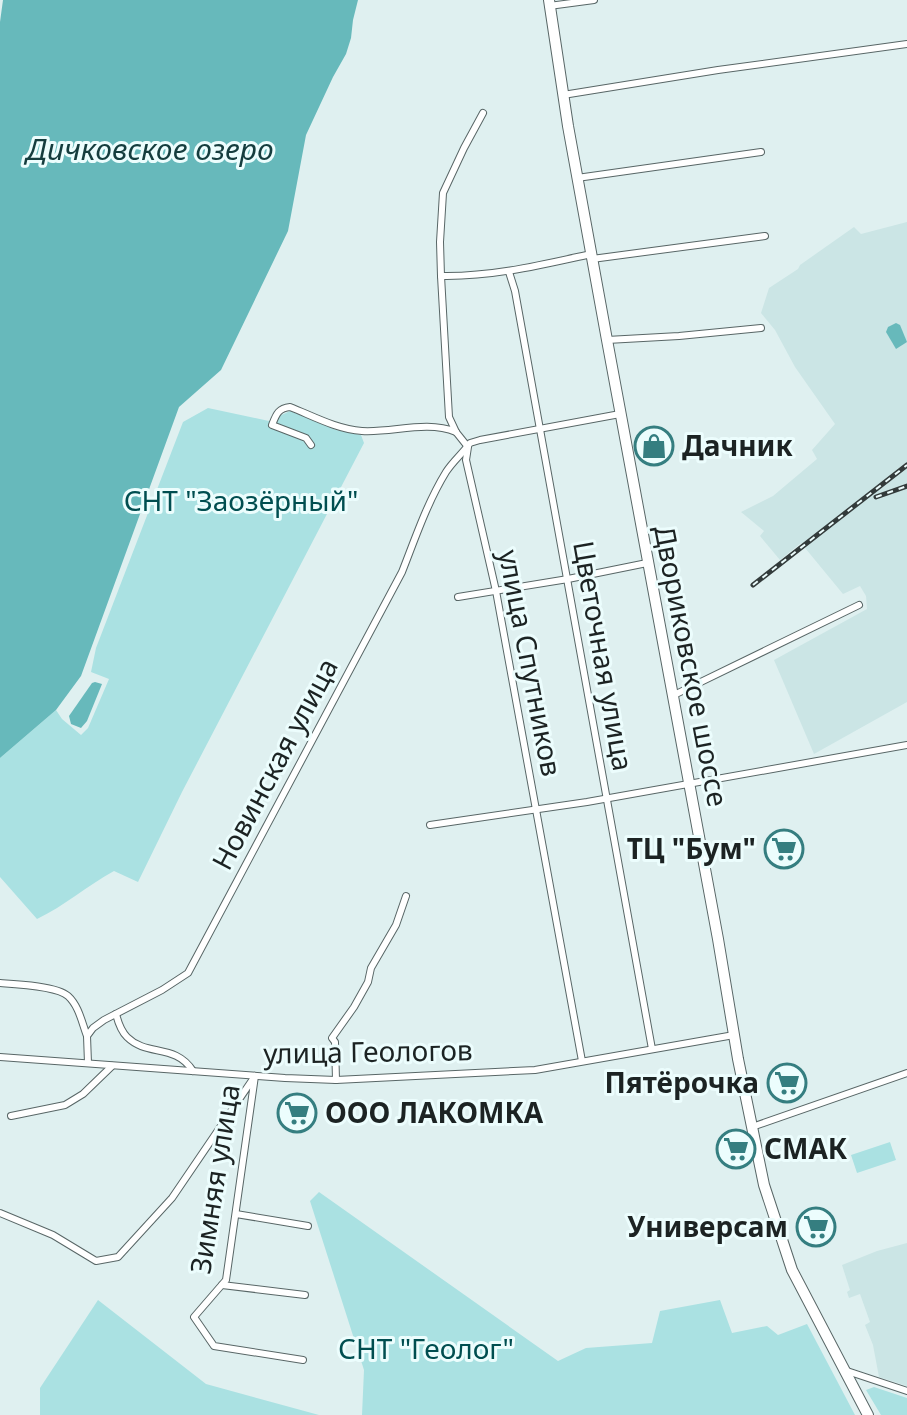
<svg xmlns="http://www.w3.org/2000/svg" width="907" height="1415" viewBox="0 0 907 1415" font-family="'Noto Sans',sans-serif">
	<rect width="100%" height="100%" fill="#dff0f0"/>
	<g fill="#cbe5e5">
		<polygon points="907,222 907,702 814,754 774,660 867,609 866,596 860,586 843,594 801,543 780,560 760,536 764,531 741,512 773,496 817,459 812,450 835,424 795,367 775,330 761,313 769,288 798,269 800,265 854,227 861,234"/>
		<polygon points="907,1243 907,1386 879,1377 873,1345 865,1325 870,1322 860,1294 849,1298 847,1292 850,1290 842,1265 877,1251"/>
	</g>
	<g fill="#aae1e2">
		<path d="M208,408l61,13 21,-10 46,19 25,5 3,8 -182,349 -44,90 -24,-11c-27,15 -50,35 -77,48l-37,-42v-119l56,-48 6,9 19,16 7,-7 21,-49 -18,-7 5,-24 87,-226z"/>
		<polygon points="890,1142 896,1160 857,1173 851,1155"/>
		<polygon points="319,1192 558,1361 586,1348 652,1343 660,1311 720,1300 732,1333 767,1326 778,1335 807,1324 855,1415 362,1415 364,1370 310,1201"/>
		<polygon points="98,1300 206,1384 319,1415 40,1415 40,1388"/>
		<polygon points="874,1387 907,1398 907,1415 881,1415 866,1390"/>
	</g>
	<g fill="#67b9bb">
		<polygon points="3,0 358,0 353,20 351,38 346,54 333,77 306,135 288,231 221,370 179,407 81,676 56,710 0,758 0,22"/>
		<polygon points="896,323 900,325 907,342 896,349 886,332 888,327"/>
		<polygon points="95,682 102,684 87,721 81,728 71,724 69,716 92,683"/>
	</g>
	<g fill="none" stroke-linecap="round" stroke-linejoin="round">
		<g stroke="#586666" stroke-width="8">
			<g id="minor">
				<polyline points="549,6 594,0"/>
				<polyline points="563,95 718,70 907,44"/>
				<polyline points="483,113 464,148 443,193 440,242 441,276 449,417 456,432 468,447 466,460 496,591 582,1061"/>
				<polyline points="577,178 761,152"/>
				<polyline points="592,259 765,236"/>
				<path d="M509,272l6,19c46,252 90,505 137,758"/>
				<path d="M441,276c51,1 100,-11 150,-22"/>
				<polyline points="607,340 679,336 761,328"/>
				<path d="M311,445l-5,-7 -34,-13c4,-10 6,-17 18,-18 23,9 46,22 72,24 31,2 64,-11 94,1"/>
				<polyline points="458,597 568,579 647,563"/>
				<polyline points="672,696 859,605"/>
				<polyline points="430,825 587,802 907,745"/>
				<path d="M0,983c16,1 57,3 68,13 11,10 14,27 19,40"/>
				<path d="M116,1014c2,8 5,17 11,23 20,20 48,6 66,34"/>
				<polyline points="0,1057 285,1078 336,1080 535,1070 734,1035"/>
				<path d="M88,1063l-1,-27 6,-8 11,-8 58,-30 26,-17 214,-401c13,-33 25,-69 44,-100 7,-11 17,-19 24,-29l10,-3 140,-26"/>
				<polyline points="336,1080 335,1042 332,1038 354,1007 368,982 371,968 396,925 406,896"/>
				<polyline points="11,1116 65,1105 83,1094 112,1066"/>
				<polyline points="752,1127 907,1073"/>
				<polyline points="0,1213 53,1235 96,1261 118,1257 172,1198 255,1076 226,1280 194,1317 214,1346 303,1360"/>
				<polyline points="236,1214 308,1226"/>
				<polyline points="222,1285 305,1295"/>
				<polyline points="847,1371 907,1391"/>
			</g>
		</g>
		<g stroke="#586666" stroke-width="12">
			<polyline id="primary" points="549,0 568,126 607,340 718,939 738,1059 764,1185 792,1270 868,1415"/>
		</g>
		<use href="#minor" stroke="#fff" stroke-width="6"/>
		<use href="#primary" stroke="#fff" stroke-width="10"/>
		<g stroke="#333b3b" stroke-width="5">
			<g id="rail">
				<polyline points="876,497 907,486"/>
				<polyline points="753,585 907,465"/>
			</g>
		</g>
		<use href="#rail" stroke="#ecfdfd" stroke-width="2" stroke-dasharray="6" stroke-linecap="butt"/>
	</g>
	<defs>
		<g id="shop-ring" transform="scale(2)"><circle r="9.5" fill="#ecfdfd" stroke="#357e80" stroke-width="1.5"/><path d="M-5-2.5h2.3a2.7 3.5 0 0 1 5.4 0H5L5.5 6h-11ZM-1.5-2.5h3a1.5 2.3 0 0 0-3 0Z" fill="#357e80"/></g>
		<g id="supermarket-ring" transform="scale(2)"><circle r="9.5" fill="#ecfdfd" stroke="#357e80" stroke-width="1.5"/><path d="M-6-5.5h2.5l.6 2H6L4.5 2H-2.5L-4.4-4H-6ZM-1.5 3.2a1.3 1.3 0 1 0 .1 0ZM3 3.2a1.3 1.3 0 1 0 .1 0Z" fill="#357e80"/></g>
	</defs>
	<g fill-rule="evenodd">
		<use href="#shop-ring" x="654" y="446"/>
		<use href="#supermarket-ring" x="784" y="849"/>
		<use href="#supermarket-ring" x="787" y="1083"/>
		<use href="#supermarket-ring" x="297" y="1113"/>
		<use href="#supermarket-ring" x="736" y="1149"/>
		<use href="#supermarket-ring" x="816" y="1227"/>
	</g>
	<g text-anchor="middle" stroke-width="6" stroke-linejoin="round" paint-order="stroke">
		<g font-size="28" font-weight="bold" fill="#1c2323" stroke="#ecfdfd" text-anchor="start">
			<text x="682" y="456">Дачник</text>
			<text x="756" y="859" text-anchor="end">ТЦ "Бум"</text>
			<text x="759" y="1093" text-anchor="end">Пятёрочка</text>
			<text x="325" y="1123">ООО ЛАКОМКА</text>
			<text x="764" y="1159">СМАК</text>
			<text x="788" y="1237" text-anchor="end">Универсам</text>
		</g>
		<g font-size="28" fill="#004e50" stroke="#ecfdfd">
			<text x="241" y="511">СНТ "Заозёрный"</text>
			<text x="426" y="1359">СНТ "Геолог"</text>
		</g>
		<g font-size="28" fill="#1c2323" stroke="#ecfdfd">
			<text transform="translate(603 656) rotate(80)" y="10">Цветочная улица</text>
			<text transform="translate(530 663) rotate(79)" y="10">улица Спутников</text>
			<text transform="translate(691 666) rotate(79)" y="10">Двориковское шоссе</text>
			<text transform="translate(275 764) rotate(-62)" y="10">Новинская улица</text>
			<text transform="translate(368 1052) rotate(-1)" y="10">улица Геологов</text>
			<text transform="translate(215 1179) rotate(-81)" y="10">Зимняя улица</text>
		</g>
		<g font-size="30" font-style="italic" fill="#153d3e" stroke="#ecfdfd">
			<text x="150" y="160">Дичковское озеро</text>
		</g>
	</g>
</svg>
